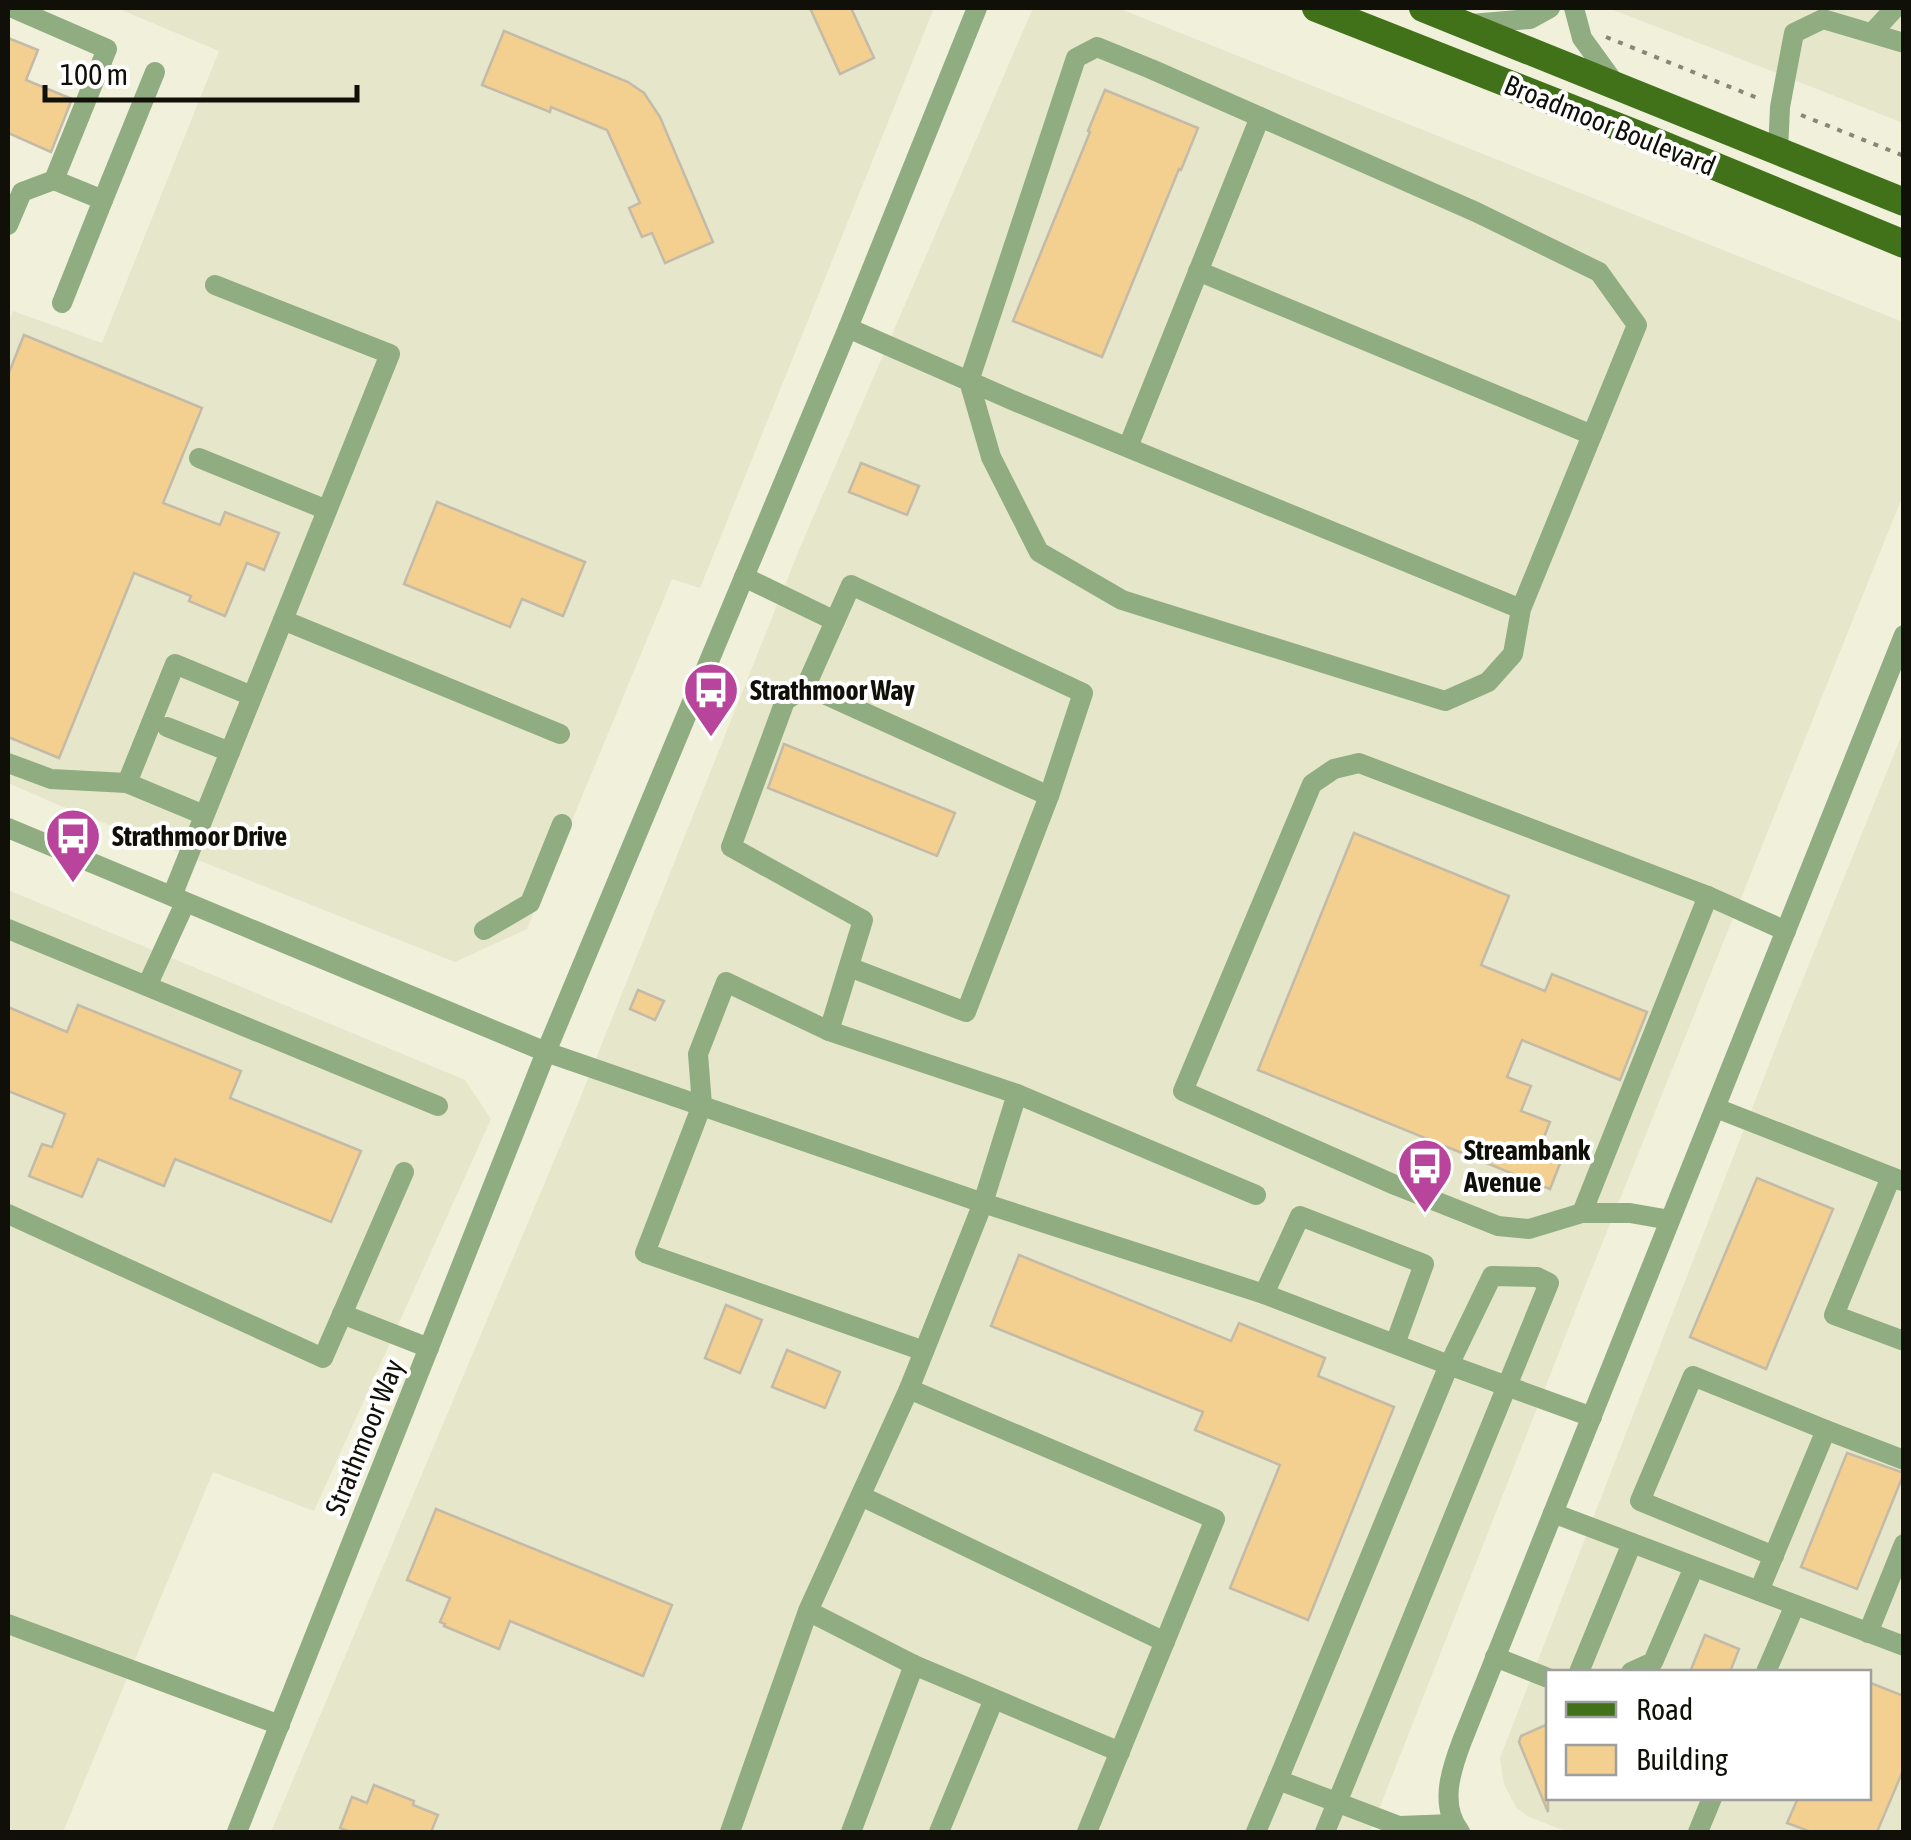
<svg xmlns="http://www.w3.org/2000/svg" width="1911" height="1840" viewBox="0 0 1911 1840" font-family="'Asap Condensed',sans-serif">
	<rect width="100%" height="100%" fill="#f0f0db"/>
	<g fill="#e5e6ca" fill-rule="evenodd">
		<polygon points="117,8 934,8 700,588 672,579 527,929 455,962 54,803 8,783 8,325 13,311 102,343 219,51"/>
		<polygon points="1033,8 1118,8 1903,322 1903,495 1587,1281 1370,1832 271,1832 573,1116 799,550"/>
		<polygon points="1608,8 1903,8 1903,123 1764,68"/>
		<path d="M1903,732v1100h-335l-41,-16 -11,-9 -12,-23 -4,-26 286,-737zM1548,1672h320v126h-320z"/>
		<polygon points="8,890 465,1080 491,1119 314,1511 213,1472 63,1832 8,1832"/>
	</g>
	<g fill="#f3d090" stroke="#c4baa8" stroke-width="2.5">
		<polygon points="810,8 851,8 874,58 840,74"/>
		<polygon points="504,31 628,82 644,93 660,117 713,242 665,263 652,233 642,237 629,208 640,203 607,130 551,107 550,112 482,85"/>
		<polygon points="8,38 38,50 26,80 72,99 51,152 8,133"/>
		<polygon points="1105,90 1198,128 1181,170 1179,169 1102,357 1013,321 1090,132 1088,131"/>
		<polygon points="24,335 202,408 163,503 220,525 225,512 279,533 264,570 247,563 225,616 189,601 191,596 134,573 59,758 8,737 8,375"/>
		<polygon points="861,463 919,486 907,515 849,492"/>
		<polygon points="437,502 585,562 563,616 522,599 510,627 404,584"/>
		<polygon points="784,744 955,813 937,856 768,788"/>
		<polygon points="1354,833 1509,896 1481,965 1545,991 1552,974 1647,1012 1620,1080 1522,1040 1507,1077 1531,1086 1521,1111 1550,1122 1538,1152 1561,1161 1550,1189 1258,1070"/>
		<polygon points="638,990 664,1001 655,1020 630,1009"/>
		<polygon points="78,1005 241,1071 230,1098 361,1151 331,1222 175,1159 164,1186 98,1159 82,1197 29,1176 42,1144 52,1147 65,1114 8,1091 8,1007 67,1032"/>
		<polygon points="1757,1178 1833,1209 1766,1369 1690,1337"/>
		<polygon points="1019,1255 1231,1341 1239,1323 1325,1358 1318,1376 1394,1407 1308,1620 1230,1588 1280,1465 1195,1430 1203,1412 991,1326"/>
		<polygon points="726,1305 762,1320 740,1373 705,1358"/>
		<polygon points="787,1350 840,1372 825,1408 772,1387"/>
		<polygon points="1847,1453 1904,1473 1857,1589 1801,1567"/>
		<polygon points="436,1509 672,1605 643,1676 510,1621 499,1649 444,1626 445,1624 440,1622 450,1598 407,1580"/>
		<polygon points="1705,1635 1739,1649 1730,1672 1690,1672"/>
		<polygon points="1868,1682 1904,1696 1904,1768 1877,1832 1811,1832 1787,1823 1798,1798 1868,1798"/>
		<polygon points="1548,1724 1548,1812 1519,1742 1521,1736"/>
		<polygon points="374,1785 414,1801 413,1805 438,1815 431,1832 351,1832 340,1828 352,1797 367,1803"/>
	</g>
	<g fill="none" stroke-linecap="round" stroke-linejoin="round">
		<g stroke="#878779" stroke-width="4" stroke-dasharray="5 8" stroke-linecap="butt">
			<polyline points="1606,37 1760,99"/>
			<polyline points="1801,115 1904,156"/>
		</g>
		<g stroke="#90ac81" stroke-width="20">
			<polyline points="1574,8 1582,38 1616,85"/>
			<polyline points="1471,24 1530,19 1550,8"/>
			<polyline points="1872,33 1895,8"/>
			<polyline points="1778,151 1780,107 1794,33 1823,19 1904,43"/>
			<polyline points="54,180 103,200 62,303"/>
			<polyline points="103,200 155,72"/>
			<polyline points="8,225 22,192 54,180 107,49 13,8"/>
			<polyline points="1198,271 1592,435"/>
			<path d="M848,328c57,25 114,50 171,75l502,206 116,-284 -38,-53 -123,-60 -325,-143 -54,-22 -21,11 -107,323 22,76 48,95 83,48 323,101 43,-19 25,-28 8,-45"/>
			<polyline points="1128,447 1260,117"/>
			<polyline points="199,458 327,510"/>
			<polyline points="744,577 835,621"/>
			<polyline points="283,620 560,734"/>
			<polyline points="806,686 851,585 1083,693 1049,796"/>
			<polyline points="167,727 230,752"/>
			<polyline points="8,763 51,779 127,783 204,815"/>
			<polyline points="127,783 175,664 252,696"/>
			<polyline points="8,828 546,1052 983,1203 1017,1094 829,1031 726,982 698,1054 702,1105 645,1253 924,1351"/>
			<polyline points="172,896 390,354 215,285"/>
			<polyline points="8,929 438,1106"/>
			<polyline points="484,930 530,903 562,824"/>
			<polyline points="147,986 185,903"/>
			<polyline points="829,1031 863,920 731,847 785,701 806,686 1049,796 966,1012 849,967"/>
			<polyline points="1017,1094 1256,1195"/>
			<polyline points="1716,1108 1902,1181"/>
			<polyline points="1891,1177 1834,1315 1904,1341"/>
			<polyline points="1582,1213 1708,896"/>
			<polyline points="8,1214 323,1358 404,1172"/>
			<polyline points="1670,1220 1630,1213 1582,1213 1529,1229 1498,1226 1395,1185 1183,1091 1312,784 1334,769 1359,763 1708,896 1786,931"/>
			<polyline points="342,1314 429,1348"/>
			<polyline points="861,1496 1165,1642"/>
			<polyline points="1553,1513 1904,1646"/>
			<polyline points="1774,1556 1640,1501 1693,1376 1826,1430"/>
			<polyline points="1759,1591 1826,1430 1904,1460"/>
			<polyline points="808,1611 909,1389"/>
			<polyline points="8,1624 280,1725"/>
			<polyline points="1868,1633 1904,1544"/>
			<polyline points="1495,1657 1548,1678"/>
			<polyline points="914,1665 1120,1752"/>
			<polyline points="1579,1672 1632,1543"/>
			<polyline points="1631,1672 1653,1662 1694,1567"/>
			<polyline points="1766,1672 1795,1605"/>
			<polyline points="1453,1824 1399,1826 1278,1780 1449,1365 1592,1417"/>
			<polyline points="237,1832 546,1052 848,328 977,8"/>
			<polyline points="730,1832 808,1611 914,1665 851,1832"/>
			<polyline points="939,1832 994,1699"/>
			<polyline points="1087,1832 1215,1519 909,1389 983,1203 1264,1294"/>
			<polyline points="1256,1832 1278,1780"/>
			<polyline points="1325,1832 1549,1283 1537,1277 1492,1276 1449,1365 1264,1294 1300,1216 1424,1264 1395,1344"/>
			<path d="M1460,1832c-21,-27 -9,-62 2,-91l442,-1106"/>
			<polyline points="1698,1832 1712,1798"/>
		</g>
		<g stroke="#41721a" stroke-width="28">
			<polyline points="1316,8 1639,135 1904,244"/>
			<polyline points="1423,8 1904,202"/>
		</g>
	</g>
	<defs>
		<g id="bus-pin" transform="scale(2.875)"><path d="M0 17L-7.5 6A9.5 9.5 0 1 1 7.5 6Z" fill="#b8449c" stroke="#fff"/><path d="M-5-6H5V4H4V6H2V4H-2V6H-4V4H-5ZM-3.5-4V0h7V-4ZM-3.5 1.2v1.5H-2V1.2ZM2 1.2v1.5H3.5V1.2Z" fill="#fff"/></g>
	</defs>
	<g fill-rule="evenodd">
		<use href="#bus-pin" x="711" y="690"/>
		<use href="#bus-pin" x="73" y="836"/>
		<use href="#bus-pin" x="1425" y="1166"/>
	</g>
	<g text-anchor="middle" stroke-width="8" stroke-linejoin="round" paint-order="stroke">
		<g font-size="28" fill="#101009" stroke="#fff">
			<text transform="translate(1610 125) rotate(22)" y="10">Broadmoor Boulevard</text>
			<text transform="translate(364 1437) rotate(-68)" y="10">Strathmoor Way</text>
		</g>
		<g font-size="28" font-weight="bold" fill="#101009" stroke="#fff" text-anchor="start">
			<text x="750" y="700">Strathmoor Way</text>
			<text x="112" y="846">Strathmoor Drive</text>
			<text x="1464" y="1160">Streambank<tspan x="1464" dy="32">Avenue</tspan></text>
		</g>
	</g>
	<rect width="1911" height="1840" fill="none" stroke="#101009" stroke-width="20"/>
	<rect x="1546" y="1670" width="325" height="130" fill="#ffffff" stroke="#9f9f9d" stroke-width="2.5"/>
	<rect x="1566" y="1702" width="50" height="15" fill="#41721a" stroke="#9f9f9d" stroke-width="2.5"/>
	<text x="1636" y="1720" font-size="30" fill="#101009">Road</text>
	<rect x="1566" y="1745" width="50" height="30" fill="#f3d090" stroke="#9f9f9d" stroke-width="2.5"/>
	<text x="1636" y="1770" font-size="30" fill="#101009">Building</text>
	<path d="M45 85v15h312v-15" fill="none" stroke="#101009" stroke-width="5"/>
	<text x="60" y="85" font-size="30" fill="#101009" stroke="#ffffff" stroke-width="8" paint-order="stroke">100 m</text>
</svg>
